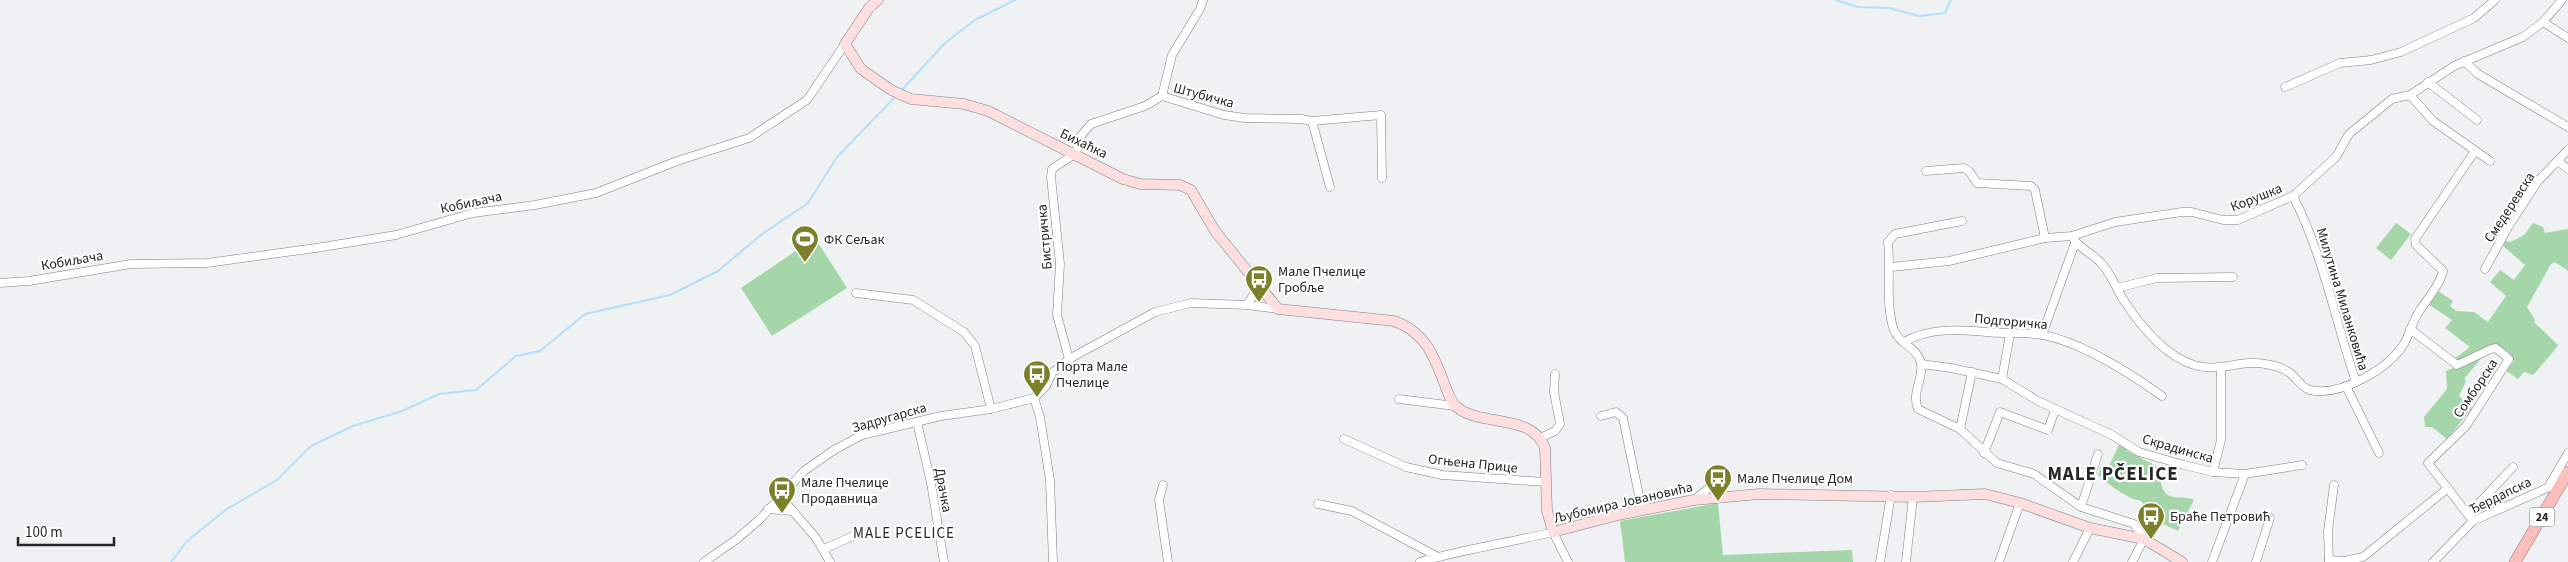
<svg xmlns="http://www.w3.org/2000/svg" width="2568" height="562" viewBox="0 0 2568 562" font-family="'Source Sans 3',sans-serif">
	<rect width="100%" height="100%" fill="#f0f1f2"/>
	<g fill="#a4d6a9">
		<polygon points="2396,223 2411,234 2391,260 2376,248"/>
		<path d="M2533,223l10,4 2,6 23,-4v42l-13,-9 -4,2 -24,43 8,13 -1,2 24,23c-2,4 -21,26 -25,30l-9,-3 -6,7 -12,-8 8,-10 -3,-7 -14,-10 -37,18 -6,-3 16,-12 -25,-19 7,-8 -24,-16 10,-13 15,10 -3,5 6,5 18,1 14,10 18,-26 -16,-14 10,-12 14,10 11,-15 -22,-19 3,-5 5,1 13,-7z"/>
		<polygon points="815,238 847,288 772,336 741,288"/>
		<polygon points="2484,355 2464,379 2466,381 2459,396 2472,408 2447,439 2432,427 2425,427 2424,417 2447,389 2446,371"/>
		<path d="M2120,443l8,8 30,16c3,7 2,18 6,24 6,10 22,4 30,9l-16,31 -17,-8 -8,10 -13,-10c3,-5 8,-12 4,-18 -3,-7 -8,-4 -13,-7 -12,-6 -23,-14 -33,-23l3,-9 7,2z"/>
		<polygon points="1718,503 1723,555 1852,550 1853,562 1625,562 1620,521"/>
	</g>
	<g fill="none" stroke-linecap="round" stroke-linejoin="round">
		<g stroke="#b3dffb" stroke-width="2">
			<polyline points="1836,0 1858,7 1889,8 1919,16 1945,13 1951,0"/>
			<polyline points="901,91 944,44 975,20 1015,0"/>
			<polyline points="171,562 187,541 227,509 277,480 311,446 353,426 402,411 439,394 476,390 516,356 540,351 585,314 670,295 718,271 761,235 808,203 837,157 896,96"/>
		</g>
		<g stroke="#7e7e7f" stroke-width="9">
			<g id="street">
				<polyline points="2543,22 2568,38"/>
				<polyline points="2464,61 2478,74 2568,127"/>
				<polyline points="2428,82 2477,120"/>
				<polyline points="2285,87 2340,63 2371,60 2401,52 2474,18 2495,0"/>
				<polyline points="2410,95 2433,121 2490,161"/>
				<polyline points="1162,96 1172,55 1200,9 1203,0"/>
				<polyline points="1312,121 1330,187"/>
				<polyline points="2559,162 2568,169"/>
				<polyline points="1926,171 1964,168 1969,171 1977,183 2031,186 2035,190 2045,238"/>
				<path d="M2293,196c30,58 42,124 63,186"/>
				<path d="M1962,221l-67,13 -7,8c3,26 -3,64 6,88 5,14 24,18 27,33 3,15 -10,30 -3,46l42,20 37,34 37,11 47,33 53,17 10,15 -12,23"/>
				<path d="M2072,236c5,12 21,17 30,28 8,9 13,21 19,32 17,27 42,59 73,69 24,8 48,-6 71,-1 8,1 18,4 25,9 7,5 10,14 20,17 30,7 78,-21 94,-46 6,-11 9,-24 16,-34 8,-12 20,-25 23,-39l-27,-26 -1,-6 60,-88"/>
				<polyline points="1891,267 1949,261 2045,238 2072,236 2115,222 2182,212 2192,212 2223,220 2238,220 2293,196 2336,157 2349,134 2392,99 2410,95 2454,66 2523,37 2543,22 2562,0"/>
				<polyline points="2485,269 2508,227 2538,181 2568,150"/>
				<polyline points="0,283 29,281 131,264 207,263 316,248 396,235 473,213 535,205 596,193 677,161 749,138 807,100 845,44"/>
				<polyline points="2117,288 2157,278 2233,277"/>
				<polyline points="856,293 913,300 964,332 975,346 991,409"/>
				<polyline points="1247,305 1259,286"/>
				<polyline points="2410,329 2457,365 2491,349 2496,348 2509,359 2466,426 2428,463 2473,521"/>
				<polyline points="2042,335 2075,243"/>
				<path d="M1904,342c24,-14 55,-13 82,-10 19,2 39,0 57,3 38,7 88,39 119,61"/>
				<polyline points="1069,359 1057,315 1060,264 1051,177 1052,169 1076,153 1080,137 1091,124 1145,106 1162,96 1224,115 1245,118 1301,119 1312,121 1381,115 1382,178"/>
				<polyline points="1921,364 1951,368 2002,379 2038,401 2112,435 2139,452 2184,465 2213,472 2245,474 2302,465"/>
				<polyline points="2002,379 2010,334"/>
				<polyline points="2346,386 2379,453"/>
				<polyline points="1034,398 1040,417 1050,480 1053,562"/>
				<polyline points="1399,399 1455,406"/>
				<polyline points="1601,416 1616,412 1623,418 1642,510"/>
				<polyline points="917,422 931,483 944,562"/>
				<polyline points="1960,429 1972,372"/>
				<polyline points="1540,438 1555,431 1560,424 1554,392 1555,374"/>
				<polyline points="1344,439 1406,467 1442,475 1545,482"/>
				<polyline points="1984,453 2000,412 2048,430 2055,410"/>
				<polyline points="2213,472 2221,440 2221,368"/>
				<polyline points="1163,485 1159,500 1168,562"/>
				<polyline points="2549,486 2568,453"/>
				<polyline points="779,495 816,538 830,562"/>
				<polyline points="1694,500 1726,474"/>
				<polyline points="1318,504 1352,511 1438,557"/>
				<polyline points="2081,507 2098,454"/>
				<polyline points="768,509 793,511"/>
				<polyline points="2469,514 2513,467"/>
				<polyline points="824,549 862,532"/>
				<polyline points="2329,560 2344,561 2363,557 2448,488"/>
				<polyline points="704,562 737,539 760,519 804,471 834,450 862,435 941,416 991,409 1034,398 1046,386 1052,373 1069,359 1155,312 1191,303 1247,305 1278,309"/>
				<path d="M1420,562c44,-13 88,-19 133,-30l15,30"/>
				<polyline points="1880,562 1891,495"/>
				<polyline points="1906,562 1913,497"/>
				<polyline points="1999,562 2020,503"/>
				<polyline points="2073,562 2090,528"/>
				<polyline points="2212,562 2245,474"/>
				<polyline points="2256,562 2270,518"/>
				<polyline points="2329,562 2328,531 2334,485"/>
				<polyline points="2433,562 2473,521 2563,481"/>
			</g>
		</g>
		<g stroke="#7e7e7f" stroke-width="11">
			<path id="secondary" d="M878,0l-9,8 -24,36 16,25 30,21 20,9 53,5 24,7 135,68 17,5 40,1 11,5 24,41 63,78 116,12c32,11 41,37 52,67 3,7 5,15 12,20 25,19 74,5 87,40l2,63 6,21 65,-17 76,-15 65,-6 154,3 72,-3 35,9 70,25 54,11 38,23"/>
		</g>
		<g stroke="#ac6e6b" stroke-width="12">
			<polyline id="primary" points="2515,562 2568,472"/>
		</g>
		<use href="#street" stroke="#fff" stroke-width="8"/>
		<use href="#secondary" stroke="#fcdfde" stroke-width="10"/>
		<use href="#primary" stroke="#f8bfbc" stroke-width="11"/>
	</g>
	<defs>
		<g id="stadium-pin" transform="scale(1.4375)"><path d="M0 17L-7.5 6A9.5 9.5 0 1 1 7.5 6Z" fill="#7d802a" stroke="#fff"/><path d="M0-5a6.5 5 0 1 0 0 10a6.5 5 0 1 0 0-10ZM-3.5-1.8h7v3.6h-7Z" fill="#fff"/></g>
		<g id="bus-pin" transform="scale(1.4375)"><path d="M0 17L-7.5 6A9.5 9.5 0 1 1 7.5 6Z" fill="#7d802a" stroke="#fff"/><path d="M-5-6H5V4H4V6H2V4H-2V6H-4V4H-5ZM-3.5-4V0h7V-4ZM-3.5 1.2v1.5H-2V1.2ZM2 1.2v1.5H3.5V1.2Z" fill="#fff"/></g>
	</defs>
	<g fill-rule="evenodd">
		<use href="#stadium-pin" x="805" y="239"/>
		<use href="#bus-pin" x="1259" y="279"/>
		<use href="#bus-pin" x="1037" y="374"/>
		<use href="#bus-pin" x="1718" y="478"/>
		<use href="#bus-pin" x="782" y="490"/>
		<use href="#bus-pin" x="2151" y="516"/>
	</g>
	<g text-anchor="middle" stroke-width="4.5" stroke-linejoin="round" paint-order="stroke">
		<rect fill="#fff" stroke="#676767" stroke-width="1" x="2529.5" y="507.5" width="25" height="19" rx="4"/>
		<g font-size="12" font-weight="bold" fill="#262626">
			<text x="2542" y="521">24</text>
		</g>
		<g font-size="14" fill="#262626" stroke="#fff">
			<text transform="translate(1204 95) rotate(15)" y="5">Штубичка</text>
			<text transform="translate(1084 143) rotate(26)" y="5">Бихаћка</text>
			<text transform="translate(2256 197) rotate(-22)" y="5">Корушка</text>
			<text transform="translate(471 202) rotate(-12)" y="5">Кобиљача</text>
			<text transform="translate(2509 207) rotate(-57)" y="5">Смедеревска</text>
			<text transform="translate(1044 237) rotate(-95)" y="5">Бистричка</text>
			<text transform="translate(72 260) rotate(-10)" y="5">Кобиљача</text>
			<text transform="translate(2343 299) rotate(73)" y="5">Милутина Миланковића</text>
			<text transform="translate(2011 321) rotate(5)" y="5">Подгоричка</text>
			<text transform="translate(2475 388) rotate(-56)" y="5">Сомборска</text>
			<text transform="translate(889 417) rotate(-16)" y="5">Задругарска</text>
			<text transform="translate(2178 448) rotate(16)" y="5">Скрадинска</text>
			<text transform="translate(1473 463) rotate(6)" y="5">Огњена Прице</text>
			<text transform="translate(944 490) rotate(80)" y="5">Драчка</text>
			<text transform="translate(2500 495) rotate(-26)" y="5">Ђердапска</text>
			<text transform="translate(1623 502) rotate(-13)" y="5">Љубомира Јовановића</text>
		</g>
		<g font-size="14" fill="#262626" stroke="#fff" text-anchor="start">
			<text x="824" y="244">ФК Сељак</text>
			<text x="1278" y="276">Мале Пчелице<tspan x="1278" dy="16">Гробље</tspan></text>
			<text x="1056" y="371">Порта Мале<tspan x="1056" dy="16">Пчелице</tspan></text>
			<text x="1737" y="483">Мале Пчелице Дом</text>
			<text x="801" y="487">Мале Пчелице<tspan x="801" dy="16">Продавница</tspan></text>
			<text x="2170" y="521">Браће Петровић</text>
		</g>
		<g font-size="15" letter-spacing="1" fill="#262626" stroke="#fff">
			<text x="904" y="538">MALE PCELICE</text>
		</g>
		<g font-size="19" font-weight="bold" letter-spacing="1" fill="#262626" stroke="#fff">
			<text x="2113" y="480">MALE PČELICE</text>
		</g>
	</g>
	<path d="M18 537v8h96v-8" fill="none" stroke="#262626" stroke-width="2.5"/>
	<text x="25" y="537" font-size="15" fill="#262626" stroke="#ffffff" stroke-width="4" paint-order="stroke">100 m</text>
</svg>
